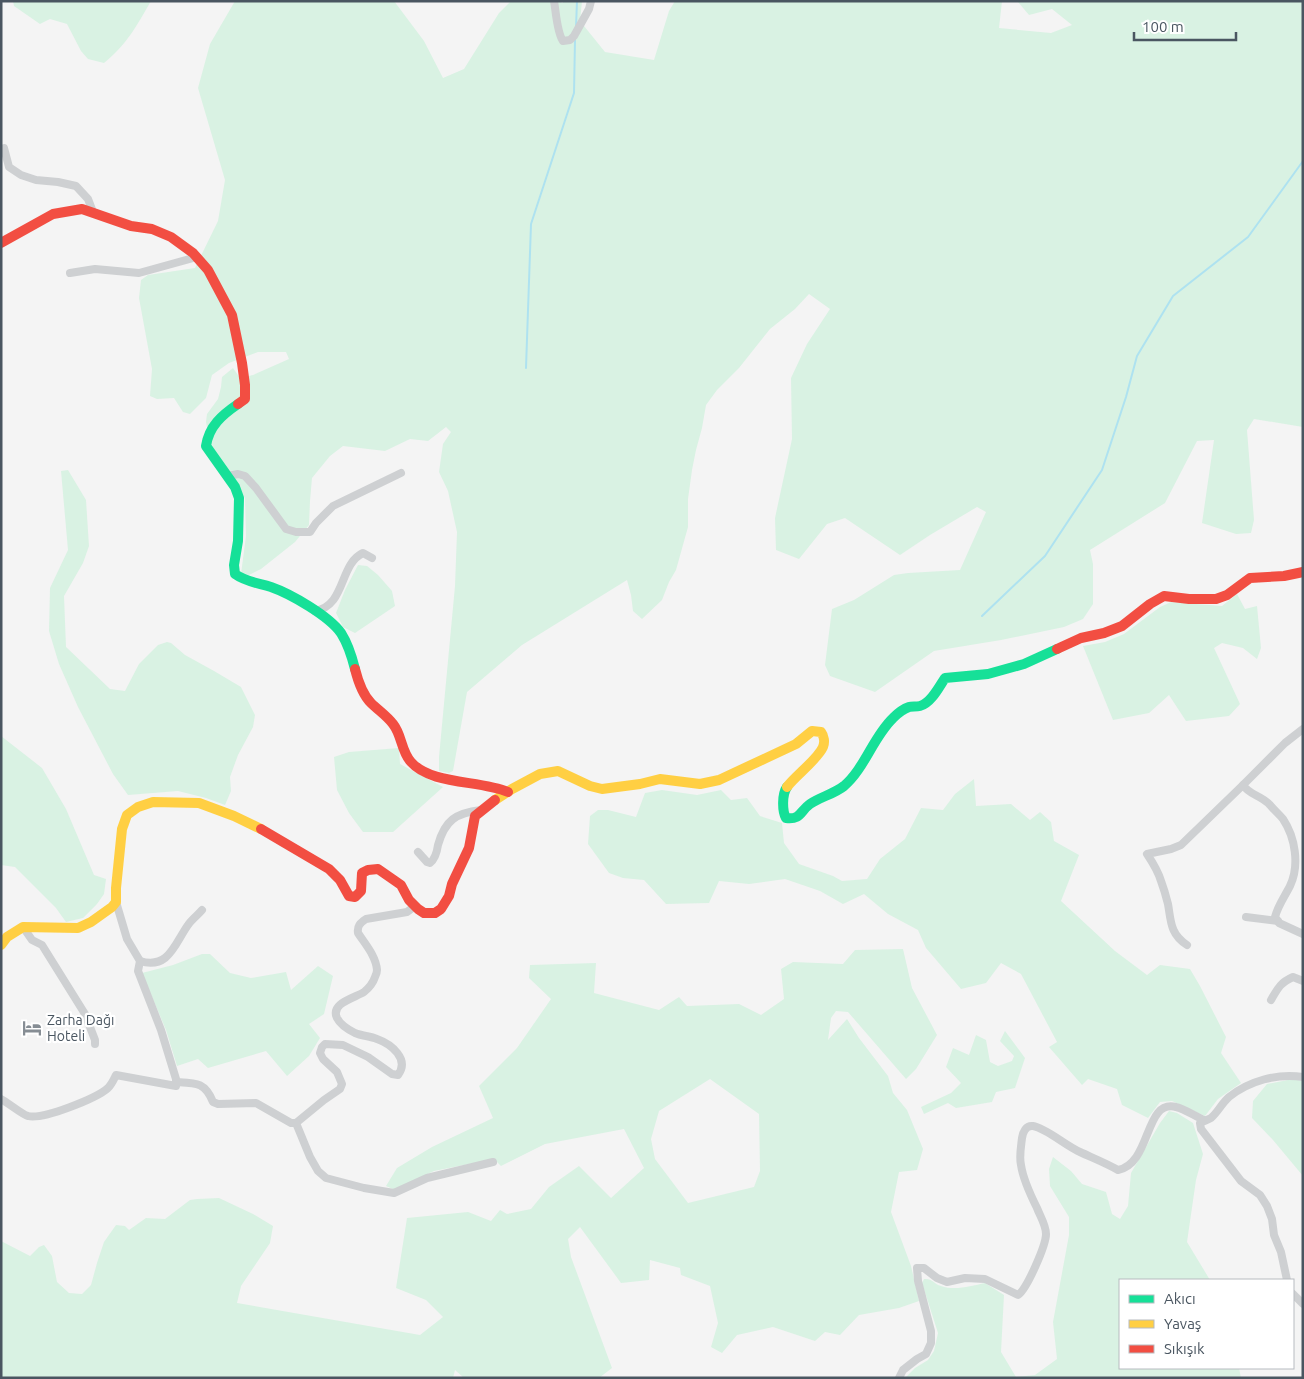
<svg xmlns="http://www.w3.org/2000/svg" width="1304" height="1379" viewBox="0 0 1304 1379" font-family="Ubuntu,sans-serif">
	<rect width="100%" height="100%" fill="#f4f4f4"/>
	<g fill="#d9f2e3" fill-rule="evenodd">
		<path d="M13,1h138c-15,26 -24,43 -47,62l-16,-4 -7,-8 -14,-27 -17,-5 -10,5 -26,-18z"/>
		<polygon points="235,1 394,1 424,41 443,78 464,69 499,13 511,1 557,1 563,3 563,1 582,1 580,21 605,52 654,60 669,11 675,1 1002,1 999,28 1051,33 1072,25 1052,9 1029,15 1018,2 1009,1 1303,1 1303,427 1254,419 1247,430 1254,520 1251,533 1236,534 1202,523 1214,440 1197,441 1165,503 1090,550 1093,564 1093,604 1083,619 1064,627 1001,640 934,651 875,692 830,676 825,665 832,609 854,600 894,575 908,573 960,570 986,512 977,507 930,535 900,555 845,518 827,524 799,559 776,550 775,518 792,439 791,378 807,344 830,309 809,294 795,309 770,329 739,368 717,390 706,405 702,428 696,450 692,470 688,499 688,527 676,570 669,582 662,600 642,619 633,611 631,595 627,580 522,645 467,692 453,771 449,773 439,771 439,757 455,586 457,532 448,491 439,472 443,444 451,432 446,427 428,441 410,439 385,451 343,446 330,456 312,478 310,501 309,525 295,542 261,569 249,575 241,574 246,536 245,498 211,448 206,422 207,414 218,399 221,387 222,377 233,368 240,378 253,375 289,359 286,352 258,352 229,363 212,375 206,398 190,414 183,412 174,398 157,399 150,396 152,369 139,298 141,280 148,275 195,268 218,221 225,180 198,88 210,44"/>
		<polygon points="68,470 86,500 89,546 83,563 64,596 66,647 110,689 125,691 139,664 158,645 167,642 171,643 185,655 214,671 241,687 255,715 253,727 238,755 230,777 231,791 225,805 206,798 178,791 128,795 113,774 78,707 59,664 49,631 50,588 68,550 61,471"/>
		<polygon points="358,565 367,566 378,575 392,591 395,606 355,633 343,627 336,613 345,590"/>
		<polygon points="1237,594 1245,609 1257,606 1261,648 1257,659 1243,648 1222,643 1214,648 1240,704 1229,716 1186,721 1169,695 1149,713 1113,720 1083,646 1105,642 1124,634 1160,607 1171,602 1222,606"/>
		<polygon points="1,736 42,768 66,809 94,875 106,879 104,894 97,904 83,918 66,922 56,908 15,867 1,865"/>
		<polygon points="399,748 400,764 443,787 393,832 363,832 349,813 337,790 334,757 349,752"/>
		<polygon points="974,779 976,806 1011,804 1030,820 1040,812 1051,822 1054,841 1079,855 1061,901 1115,951 1147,975 1160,965 1190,969 1200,986 1226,1037 1221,1053 1241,1083 1218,1099 1205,1116 1172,1101 1160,1102 1148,1118 1122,1105 1117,1089 1088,1079 1082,1085 1049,1047 1057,1042 1021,974 1001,963 986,983 961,989 926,948 918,930 888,914 864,894 843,904 820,891 785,879 749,884 719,881 709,903 666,904 644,880 623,878 609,873 588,844 590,816 598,810 608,810 636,817 645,793 662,790 697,795 721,790 731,800 747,798 760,816 782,823 784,843 799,864 833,876 842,881 867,879 880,859 905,839 921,808 943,810 955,794"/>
		<path d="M903,949l9,39 25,47 -21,34 -10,10 -58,-67 -12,-1 -5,7 -3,22 19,-21 12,19 29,38 5,17 14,17 16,39 -6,21 -18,2 -8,40 20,54 8,35 -20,7 -40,7 -19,20 -15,-3 -10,9 -42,-14 -36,8 -15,18 -11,-6 7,-24 -8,-37 -29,-11 -1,-7 -30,-8 -1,20 -28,3 -41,-56 -12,12 3,18 41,111 -13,10h-135l-9,-8 -2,8h-452v-137l29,15 9,-9 5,-2 8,11 5,26 12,11 13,1 9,-9 6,-22 7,-21 12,-17 9,1 4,4 17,-12 19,1 25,-19 7,-1 22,-1 34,16 20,12 -3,17 -29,43 -4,17 183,32 23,-18 -17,-17 -30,-12 11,-70 61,-6 23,9 9,-11 7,4 24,-5 18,-22 30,-21 32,32 33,-30 -20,-39 -79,15 -44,22 -7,-7 -60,12 -39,19 -9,-4 11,-18 35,-21 61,-29 -14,-32 38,-38 34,-49 -22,-21 1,-13 66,-2 -2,30 65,17 20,-13 8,9 52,-2 22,11 23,-16 -3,-30 12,-7 50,2 12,-14zM710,1079l49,35 1,57 -6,16 -66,16 -33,-44 -4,-20 8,-28z"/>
		<polygon points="202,954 210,954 230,973 251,978 286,972 291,990 318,966 333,976 324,1014 309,1024 320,1038 309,1056 287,1076 266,1051 208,1068 198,1059 177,1066 166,1030 142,973 173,965"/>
		<polygon points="1005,1031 1025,1058 1015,1088 996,1092 992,1102 956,1108 948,1103 924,1114 921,1107 951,1093 961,1083 946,1067 953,1048 969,1055 976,1035 986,1040 990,1062 998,1066 1012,1061 1014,1056 1000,1041"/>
		<polygon points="1293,1079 1303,1081 1303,1176 1273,1140 1252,1118 1253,1101 1267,1084"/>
		<path d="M1169,1111l8,2 16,10 10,31 -7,26 -9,62 23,38h-90v88h119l2,10h-336l10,-10 13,-8 6,-9 4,-18 -16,-50 2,-4c8,-1 10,5 17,7 14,5 30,0 44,-3l19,12 -3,57 15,25 19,-2 22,-16 -4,-37 16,-87v-18l-19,-31 -1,-17 4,-12 18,14 11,13 24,8 6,22 8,5 8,-13 3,-33 29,-50z"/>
	</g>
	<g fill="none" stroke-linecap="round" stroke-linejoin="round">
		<g stroke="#aee2f0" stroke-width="2">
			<polyline points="576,27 577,1"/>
			<polyline points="526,368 531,224 574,93 575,40"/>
			<polyline points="982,616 1045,556 1102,470 1126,397 1137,356 1173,296 1248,237 1303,161"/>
		</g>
		<g stroke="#ced0d2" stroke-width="8">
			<path d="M554,1c2,11 3,32 9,40l7,-1 4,-4 15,-27 2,-8"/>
			<polyline points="4,148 9,167 21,175 36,180 58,182 76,186 88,199 93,212"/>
			<polyline points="70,273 95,269 139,273 197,257"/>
			<polyline points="228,476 238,474 245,476 256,488 286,529 296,532 310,532 316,523 333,506 401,473"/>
			<path d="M315,611c31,-5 24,-47 48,-58l9,5"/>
			<path d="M1303,729l-18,14 -42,42c6,10 18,10 27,20 4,5 9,9 13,14 12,18 17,46 7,67 -5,10 -12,19 -15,31l4,6 24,11"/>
			<path d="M418,852l9,10 3,1c5,-4 7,-11 8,-18 7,-25 18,-32 43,-35"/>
			<path d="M415,906l-8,6 -41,7c-6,4 -9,7 -8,14 7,11 18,23 19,37 0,2 -1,5 -2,7 -2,6 -6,11 -11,15 -9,6 -34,11 -27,26 3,6 12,12 18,15 7,3 15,3 22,6 14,5 33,20 21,36l-6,-1 -24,-17 -25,-12 -18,-1 -3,3 -2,6 3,6 14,13 5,12 -2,5 -16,11 -28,23 14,34 8,14 8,7 38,10 30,5 33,-15 66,-16"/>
			<polyline points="1246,917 1278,921"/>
			<polyline points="23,927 32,940 42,945 85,1014 95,1040 95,1044"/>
			<path d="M1187,945c-17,-11 -16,-24 -19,-41 -2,-8 -4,-15 -7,-23 -3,-10 -8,-18 -14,-27l24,-5 10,-4 62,-60"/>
			<path d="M140,961c29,9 35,-18 48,-36 4,-6 10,-10 14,-15"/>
			<path d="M1271,1000c7,-12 9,-17 22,-23l10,4"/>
			<path d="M176,1082c20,1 29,0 37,20l5,2 38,-1 35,20h5"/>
			<path d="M1,1099c6,3 22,16 27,17 15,4 69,-18 80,-28 4,-4 6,-9 8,-13l60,11v-7l-15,-49 -23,-59 2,-10 -13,-22 -11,-37"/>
			<path d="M1287,1280l-6,-28 -7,-17 -2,-16 -5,-13 -7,-11 -19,-14 -40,-52 -1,-6c4,-2 7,-3 11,-5 7,-6 11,-15 18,-21 20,-16 48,-24 74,-20"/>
			<polyline points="1293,1294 1303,1304"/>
			<path d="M899,1378l4,-8 14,-11 9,-5 5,-11v-12l-13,-50 -1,-13h7l13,10 10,4 18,-4 20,1 33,16c9,-6 28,-50 28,-61 0,-9 -6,-18 -9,-26 -6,-12 -14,-29 -16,-43 -2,-8 0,-18 1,-27 1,-6 4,-13 11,-12 13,2 33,20 47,26 13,6 26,11 38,18 34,-7 26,-71 58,-63 9,2 20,10 28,13"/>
		</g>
		<g stroke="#16e098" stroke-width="10">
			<path d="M238,404c-16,11 -29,22 -32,42l29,41 4,11 -1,43 -4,24 1,9c11,8 23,9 36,13 20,7 58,29 70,46 7,11 11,24 14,36"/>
			<path d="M787,787c-5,7 -5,24 -1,31 15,2 14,-7 24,-14 10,-7 24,-10 34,-18 21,-18 29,-49 49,-68 4,-4 10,-9 16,-11 3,-1 7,0 11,-1 11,-3 19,-19 25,-28l43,-4 36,-10 33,-15"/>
		</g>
		<g stroke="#ffcf43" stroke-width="10">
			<path d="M495,800l17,-11 28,-15 18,-3 32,15 12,3 38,-5 20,-5 40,5 19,-4 77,-36 16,-13 9,1c3,4 4,10 2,15 -5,12 -28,29 -36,40"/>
			<polyline points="1,945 7,937 23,927 78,928 91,922 112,907 116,902 116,888 122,829 127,815 138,807 153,802 199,803 234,816 261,829"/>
		</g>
		<g stroke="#f24e42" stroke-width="10">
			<polyline points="1,243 53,214 82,209 131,226 152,229 171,237 193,253 208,270 232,315 242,363 245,385 245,399 238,404"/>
			<polyline points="1057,649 1081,638 1104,633 1122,626 1150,604 1164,596 1189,599 1216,599 1227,595 1250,578 1284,576 1303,572"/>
			<path d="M355,669c3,12 7,25 16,34 7,7 16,13 22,21 9,11 8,27 18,38 20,23 69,18 97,30"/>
			<polyline points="261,829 329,869 340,880 349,896 355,897 361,891 362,873 368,870 378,869 401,885 409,900 418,909 424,913 435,913 441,909 449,896 452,884 469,848 475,816 495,800"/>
		</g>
	</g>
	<defs>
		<g id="hotel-bare" transform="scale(1.5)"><path d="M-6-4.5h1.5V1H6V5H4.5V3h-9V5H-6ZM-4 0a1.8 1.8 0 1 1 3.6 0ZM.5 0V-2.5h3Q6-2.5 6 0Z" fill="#868d94" stroke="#fff" stroke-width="2.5" paint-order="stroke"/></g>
	</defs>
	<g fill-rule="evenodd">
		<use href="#hotel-bare" x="32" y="1028"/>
	</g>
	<g text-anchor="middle" stroke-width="4.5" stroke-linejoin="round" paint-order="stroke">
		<g font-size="14" fill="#4a5661" stroke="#fff" text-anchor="start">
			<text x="47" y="1025">Zarha Dağı<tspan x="47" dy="16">Hoteli</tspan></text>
		</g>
	</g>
	<rect width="1304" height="1379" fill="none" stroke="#4a5661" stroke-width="5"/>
	<rect x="1119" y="1279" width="175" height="90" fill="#ffffff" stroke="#b7bbc0"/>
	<rect x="1129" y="1295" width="25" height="8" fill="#16e098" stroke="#b7bbc0"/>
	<text x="1164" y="1304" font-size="15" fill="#4a5661">Akıcı</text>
	<rect x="1129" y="1320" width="25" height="8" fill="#ffcf43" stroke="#b7bbc0"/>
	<text x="1164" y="1329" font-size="15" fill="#4a5661">Yavaş</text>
	<rect x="1129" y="1345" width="25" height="8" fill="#f24e42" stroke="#b7bbc0"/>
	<text x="1164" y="1354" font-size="15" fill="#4a5661">Sıkışık</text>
	<path d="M1134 32v8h102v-8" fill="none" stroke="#4a5661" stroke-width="2.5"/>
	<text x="1142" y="32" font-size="15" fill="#4a5661" stroke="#ffffff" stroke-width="4" paint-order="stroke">100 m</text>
</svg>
